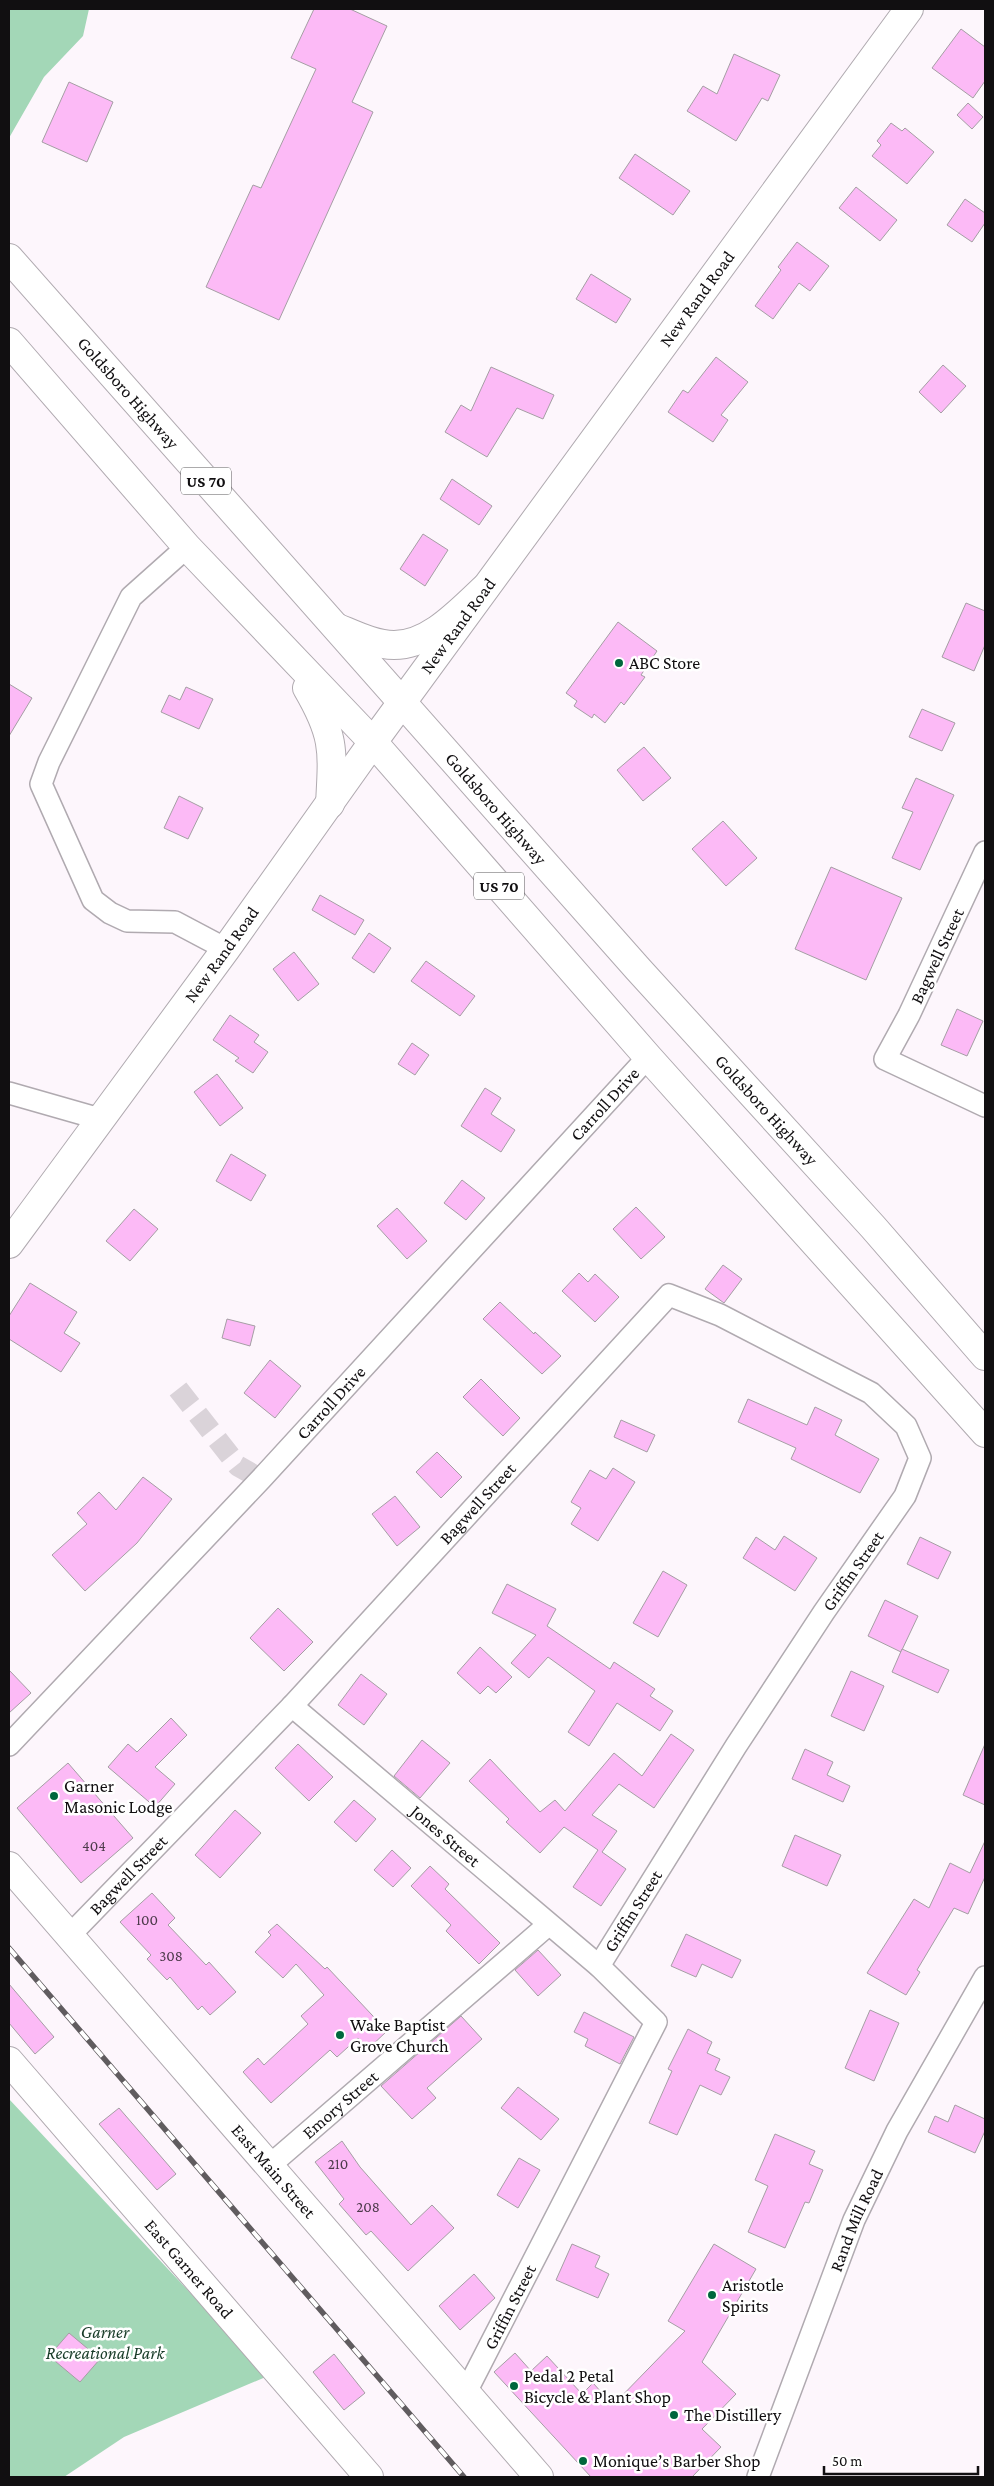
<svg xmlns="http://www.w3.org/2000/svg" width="994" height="2486" viewBox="0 0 994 2486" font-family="'Crimson Pro',serif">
	<rect width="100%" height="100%" fill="#fdf6fc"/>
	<g fill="#a3d7b7">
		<polygon points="9,9 89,9 83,36 44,77 9,138"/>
		<polygon points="9,2099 268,2376 124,2437 64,2477 9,2477"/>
	</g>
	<g fill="#fcbaf6" stroke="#a59ea4">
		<polygon points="314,9 350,9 387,26 352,102 373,112 279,320 206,287 253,185 261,188 316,69 291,58"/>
		<polygon points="961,29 985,47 985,81 973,98 932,68"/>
		<polygon points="734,54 780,75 768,101 762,98 736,141 687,111 703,86 717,94"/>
		<polygon points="69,82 113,102 87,162 42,142"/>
		<polygon points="968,103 983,117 972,129 957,115"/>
		<polygon points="891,123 902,131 905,128 934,152 907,184 872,156 881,145 877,141"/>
		<polygon points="635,154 690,191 673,215 619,178"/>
		<polygon points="856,187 897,220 880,241 839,208"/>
		<polygon points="965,199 985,213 985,223 972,242 947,225"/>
		<polygon points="797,242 829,266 810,291 799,283 773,319 755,306 781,270 778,267"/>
		<polygon points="591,274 631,299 616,323 576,299"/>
		<polygon points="716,357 748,382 721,415 728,420 713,442 668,412 683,390 688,393"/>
		<polygon points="943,365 966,386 941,413 919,392"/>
		<polygon points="491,367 554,395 543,419 517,408 487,457 445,432 461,405 471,411"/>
		<polygon points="452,479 492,506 479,525 440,499"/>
		<polygon points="423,534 448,550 425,586 400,569"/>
		<polygon points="966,603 985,611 985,645 974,671 942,657"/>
		<polygon points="618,622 657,651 641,675 645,677 624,705 621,702 605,723 594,714 592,718 574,706 577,701 566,693"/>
		<polygon points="9,684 32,698 9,736"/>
		<polygon points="186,687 213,699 199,729 161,712 169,695 180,700"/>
		<polygon points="922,709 955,723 942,751 909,737"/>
		<polygon points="644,747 671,778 643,801 617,770"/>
		<polygon points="916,778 954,795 920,870 892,858 913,812 902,808"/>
		<polygon points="179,796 203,808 188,839 164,828"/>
		<polygon points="723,821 757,858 726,886 692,849"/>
		<polygon points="831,867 902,898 866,980 795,949"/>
		<polygon points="320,895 364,920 355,935 312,910"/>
		<polygon points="369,933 391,948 374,973 352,958"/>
		<polygon points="294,952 319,984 298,1001 273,969"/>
		<polygon points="426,961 475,996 460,1016 411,981"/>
		<polygon points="957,1009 983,1021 967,1056 941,1045"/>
		<polygon points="230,1015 259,1035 254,1042 268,1052 253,1073 235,1061 239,1058 213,1040"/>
		<polygon points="412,1043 429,1055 415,1075 398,1064"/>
		<polygon points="217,1074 243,1108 220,1126 194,1092"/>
		<polygon points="485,1088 501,1098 491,1114 515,1130 501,1152 461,1126"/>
		<polygon points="231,1154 266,1175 251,1201 216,1181"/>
		<polygon points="462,1180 485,1198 466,1220 444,1203"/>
		<polygon points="636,1207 665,1237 641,1259 613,1229"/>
		<polygon points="397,1208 427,1241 407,1259 377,1226"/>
		<polygon points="134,1209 158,1229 130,1261 106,1241"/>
		<polygon points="723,1265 742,1279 724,1303 705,1289"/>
		<polygon points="579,1273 588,1282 595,1274 619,1297 595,1322 562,1291"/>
		<polygon points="30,1283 77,1312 64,1333 80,1343 61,1372 9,1339 9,1316"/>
		<polygon points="500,1302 534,1334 535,1332 561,1356 542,1374 483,1319"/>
		<polygon points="227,1319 255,1326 250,1346 222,1338"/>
		<polygon points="270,1360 301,1386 275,1418 244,1393"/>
		<polygon points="481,1379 520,1418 503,1436 463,1397"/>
		<polygon points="748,1399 807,1425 815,1407 842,1420 835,1435 879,1459 860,1493 791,1459 796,1448 738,1422"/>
		<polygon points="621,1420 655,1435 647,1452 614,1437"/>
		<polygon points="437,1452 462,1477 441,1498 416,1472"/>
		<polygon points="613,1468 635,1482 598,1541 571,1524 581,1508 571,1502 590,1470 606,1479"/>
		<polygon points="143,1477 172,1499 137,1543 85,1591 52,1555 87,1524 77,1513 99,1492 116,1510"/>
		<polygon points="395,1496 420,1527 397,1546 372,1514"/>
		<polygon points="784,1536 817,1558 795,1591 743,1558 756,1537 775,1550"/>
		<polygon points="920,1537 951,1552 938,1579 907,1564"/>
		<polygon points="663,1571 687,1585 658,1637 633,1623"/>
		<polygon points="507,1584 556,1609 547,1626 610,1669 614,1662 655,1689 650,1696 673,1711 660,1731 617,1703 589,1746 568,1732 595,1691 548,1657 529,1678 511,1663 536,1635 492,1613"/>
		<polygon points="885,1600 918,1616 901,1652 868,1636"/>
		<polygon points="278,1608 313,1642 284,1671 250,1638"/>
		<polygon points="480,1647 512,1677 496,1693 488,1686 480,1694 457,1673"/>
		<polygon points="902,1649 949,1670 938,1693 892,1672"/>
		<polygon points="9,1670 31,1693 9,1713"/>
		<polygon points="851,1671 884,1686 864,1731 831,1716"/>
		<polygon points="361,1674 387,1694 364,1725 338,1705"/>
		<polygon points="171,1718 187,1735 155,1767 175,1784 155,1807 108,1767 128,1744 137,1752"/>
		<polygon points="671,1734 694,1750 654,1808 619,1784 592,1815 617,1831 602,1852 626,1869 601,1906 573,1887 598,1850 564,1827 540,1853 506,1822 509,1819 469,1781 490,1759 540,1812 555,1800 565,1811 614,1753 642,1776"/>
		<polygon points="422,1740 450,1763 420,1798 394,1776"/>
		<polygon points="298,1744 333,1777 309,1801 275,1768"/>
		<polygon points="985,1744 985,1805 963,1795"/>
		<polygon points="805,1749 833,1762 827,1775 850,1786 843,1802 792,1779"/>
		<polygon points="68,1763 133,1838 81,1883 17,1808"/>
		<polygon points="354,1800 376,1819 356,1842 334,1822"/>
		<polygon points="235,1810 261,1833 220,1878 195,1855"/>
		<polygon points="795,1835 841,1855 827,1886 782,1866"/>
		<polygon points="985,1841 985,1877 968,1914 954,1908 917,1970 920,1972 906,1995 867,1973 914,1899 929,1908 950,1863 970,1873"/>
		<polygon points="392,1850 411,1868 393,1887 374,1870"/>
		<polygon points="430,1866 449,1884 445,1889 500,1943 479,1964 446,1931 451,1925 411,1886"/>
		<polygon points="152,1893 175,1918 168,1925 206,1965 209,1962 236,1992 210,2015 202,2006 198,2010 170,1977 167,1980 147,1959 151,1955 120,1922"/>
		<polygon points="277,1924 325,1969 327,1967 387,2031 368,2049 358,2038 337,2057 330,2050 271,2103 243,2072 258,2058 264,2065 308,2024 301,2016 324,1995 296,1964 283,1978 255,1952 271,1935 268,1932"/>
		<polygon points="686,1934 741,1960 732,1978 702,1964 696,1977 671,1966"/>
		<polygon points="538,1950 561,1975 538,1996 515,1970"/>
		<polygon points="9,1984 54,2037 35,2054 9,2023"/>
		<polygon points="870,2010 899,2023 874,2081 845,2068"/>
		<polygon points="584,2012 634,2037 620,2064 585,2046 588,2039 574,2032"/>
		<polygon points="461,2016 482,2039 427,2088 436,2098 412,2119 381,2086"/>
		<polygon points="688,2029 712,2042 707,2053 720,2059 715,2070 730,2077 721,2095 700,2085 677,2135 649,2123 672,2071 668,2069"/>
		<polygon points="518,2087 559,2119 541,2140 501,2108"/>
		<polygon points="955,2105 985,2119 985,2131 975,2153 928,2132 935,2116 948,2122"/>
		<polygon points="119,2108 176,2174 157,2190 99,2124"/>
		<polygon points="775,2134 815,2151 809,2164 823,2170 809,2203 805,2202 785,2248 748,2232 768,2186 755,2180"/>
		<polygon points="342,2141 360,2167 411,2225 432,2205 454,2228 408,2271 371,2231 366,2235 339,2204 344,2199 315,2162"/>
		<polygon points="519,2158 540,2170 518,2208 497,2195"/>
		<polygon points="572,2244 600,2256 595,2267 609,2274 598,2298 556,2280"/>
		<polygon points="714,2244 756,2269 702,2362 736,2394 702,2429 721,2447 692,2477 591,2477 494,2372 515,2353 531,2371 547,2356 582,2394 593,2383 613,2405 685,2331 668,2321"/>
		<polygon points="474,2274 495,2298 460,2330 439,2306"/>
		<polygon points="69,2333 100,2359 80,2382 49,2356"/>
		<polygon points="334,2354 365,2393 344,2410 313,2372"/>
	</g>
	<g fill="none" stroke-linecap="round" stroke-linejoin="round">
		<polyline stroke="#dad3d9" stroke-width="21" stroke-dasharray="21 11" stroke-linecap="butt" points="178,1389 238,1466 261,1479"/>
		<g stroke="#b0aab0" stroke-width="24">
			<g id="street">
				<polyline points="187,547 131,597 49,762 41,784 93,900 110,913 127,921 175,922 226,949"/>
				<polyline points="985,852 909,1015 885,1059 985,1106"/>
				<polyline points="9,1093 100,1119"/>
				<path id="s1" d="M292,1706l307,260 57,56 -190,370"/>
				<path id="s2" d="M9,1745l252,-266 387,-422"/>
				<path id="s3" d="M69,1936l223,-230 377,-411 51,20 151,78 35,33 14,32 -15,38 -81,116 -88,134 -137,220"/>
				<path id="s4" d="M269,2166l279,-241"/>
				<path id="s5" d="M758,2477l96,-257 43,-89 88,-154"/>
			</g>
		</g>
		<g stroke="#b0aab0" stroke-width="30">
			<g id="secondary">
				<path id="s6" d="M9,1244l217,-295 147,-207 536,-733"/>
				<path id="s7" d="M9,1866l530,611"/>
				<path id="s8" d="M9,2061l360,416"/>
			</g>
		</g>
		<g stroke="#b0aab0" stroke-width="30">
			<g id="primary">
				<path id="s9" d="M9,258l629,711 235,258 112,129"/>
				<polyline points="9,342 187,547 373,742 648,1057 985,1433"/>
				<path d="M338,628c17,7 37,17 56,17 36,0 66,-34 91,-57"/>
				<path d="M307,688c28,48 26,62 23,116"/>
			</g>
		</g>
		<use href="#street" stroke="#fff" stroke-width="21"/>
		<use href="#secondary" stroke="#fff" stroke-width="28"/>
		<use href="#primary" stroke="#fff" stroke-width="28"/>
		<g stroke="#605c5f" stroke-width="5.5">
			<polyline id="rail" points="9,1948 464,2477"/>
		</g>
		<use href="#rail" stroke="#fff" stroke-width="4" stroke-dasharray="11" stroke-linecap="butt"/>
	</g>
	<g fill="#00673d" stroke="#fff" stroke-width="2">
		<circle cx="619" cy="663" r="5"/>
		<circle cx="54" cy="1796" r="5"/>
		<circle cx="340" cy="2035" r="5"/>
		<circle cx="712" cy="2295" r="5"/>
		<circle cx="514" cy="2386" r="5"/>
		<circle cx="674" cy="2415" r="5"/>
		<circle cx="583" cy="2461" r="5"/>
	</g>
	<g text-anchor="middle" stroke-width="5" stroke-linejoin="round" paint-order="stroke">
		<g font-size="15" fill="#4c3a4a">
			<text x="94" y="1851">404</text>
			<text x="147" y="1925">100</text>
			<text x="171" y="1961">308</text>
			<text x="338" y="2169">210</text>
			<text x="368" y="2212">208</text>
		</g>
		<g fill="#fff" stroke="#585758" stroke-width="1">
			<rect x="181" y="467.5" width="50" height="27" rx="4"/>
			<rect x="474" y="872.5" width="50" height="27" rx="4"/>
		</g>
		<g font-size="16" font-weight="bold" fill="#110f11">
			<text x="206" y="487">US 70</text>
			<text x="499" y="892">US 70</text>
		</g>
		<g font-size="18" fill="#110f11" stroke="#fff">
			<text dy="6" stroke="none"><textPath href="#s6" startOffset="1169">New Rand Road</textPath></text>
			<text dy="6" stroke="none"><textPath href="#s9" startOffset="180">Goldsboro Highway</textPath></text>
			<text dy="6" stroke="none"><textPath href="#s6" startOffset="764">New Rand Road</textPath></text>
			<text dy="6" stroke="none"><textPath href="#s9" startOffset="735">Goldsboro Highway</textPath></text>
			<text dy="6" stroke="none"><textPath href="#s6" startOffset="359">New Rand Road</textPath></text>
			<text transform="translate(937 956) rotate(-65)" y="6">Bagwell Street</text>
			<text dy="6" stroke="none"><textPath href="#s2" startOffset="875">Carroll Drive</textPath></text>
			<text dy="6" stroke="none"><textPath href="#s9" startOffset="1140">Goldsboro Highway</textPath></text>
			<text dy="6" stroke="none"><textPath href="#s2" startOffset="470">Carroll Drive</textPath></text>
			<text dy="6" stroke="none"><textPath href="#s3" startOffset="595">Bagwell Street</textPath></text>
			<text transform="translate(853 1571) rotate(-55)" y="6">Griffin Street</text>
			<text dy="6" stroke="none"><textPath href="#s1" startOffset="201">Jones Street</textPath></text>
			<text dy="6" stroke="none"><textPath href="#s3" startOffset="85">Bagwell Street</textPath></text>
			<text transform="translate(633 1911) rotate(-58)" y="6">Griffin Street</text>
			<text dy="6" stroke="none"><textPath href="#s4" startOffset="94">Emory Street</textPath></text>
			<text dy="6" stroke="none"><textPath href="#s7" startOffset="404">East Main Street</textPath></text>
			<text dy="6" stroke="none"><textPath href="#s5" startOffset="275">Rand Mill Road</textPath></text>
			<text dy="6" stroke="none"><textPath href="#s8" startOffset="275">East Garner Road</textPath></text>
			<text transform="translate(510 2307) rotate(-63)" y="6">Griffin Street</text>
		</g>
		<g font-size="18" fill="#110f11" stroke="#fff" text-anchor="start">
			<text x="629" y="669">ABC Store</text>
			<text x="64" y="1792">Garner<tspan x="64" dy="21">Masonic Lodge</tspan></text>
			<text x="350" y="2031">Wake Baptist<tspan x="350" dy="21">Grove Church</tspan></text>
			<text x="722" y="2291">Aristotle<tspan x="722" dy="21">Spirits</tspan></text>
			<text x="524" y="2382">Pedal 2 Petal<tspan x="524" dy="21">Bicycle &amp; Plant Shop</tspan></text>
			<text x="684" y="2421">The Distillery</text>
			<text x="593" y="2467">Monique’s Barber Shop</text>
		</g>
		<g font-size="18" font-style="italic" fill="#173b27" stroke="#fff">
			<text x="105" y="2338">Garner<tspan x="105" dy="21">Recreational Park</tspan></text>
		</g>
	</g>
	<rect width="994" height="2486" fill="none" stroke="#110f11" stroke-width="20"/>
	<path d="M824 2466v8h154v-8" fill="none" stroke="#110f11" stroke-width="2.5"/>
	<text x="832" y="2466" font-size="15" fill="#110f11" stroke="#ffffff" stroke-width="4" paint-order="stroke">50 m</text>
</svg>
